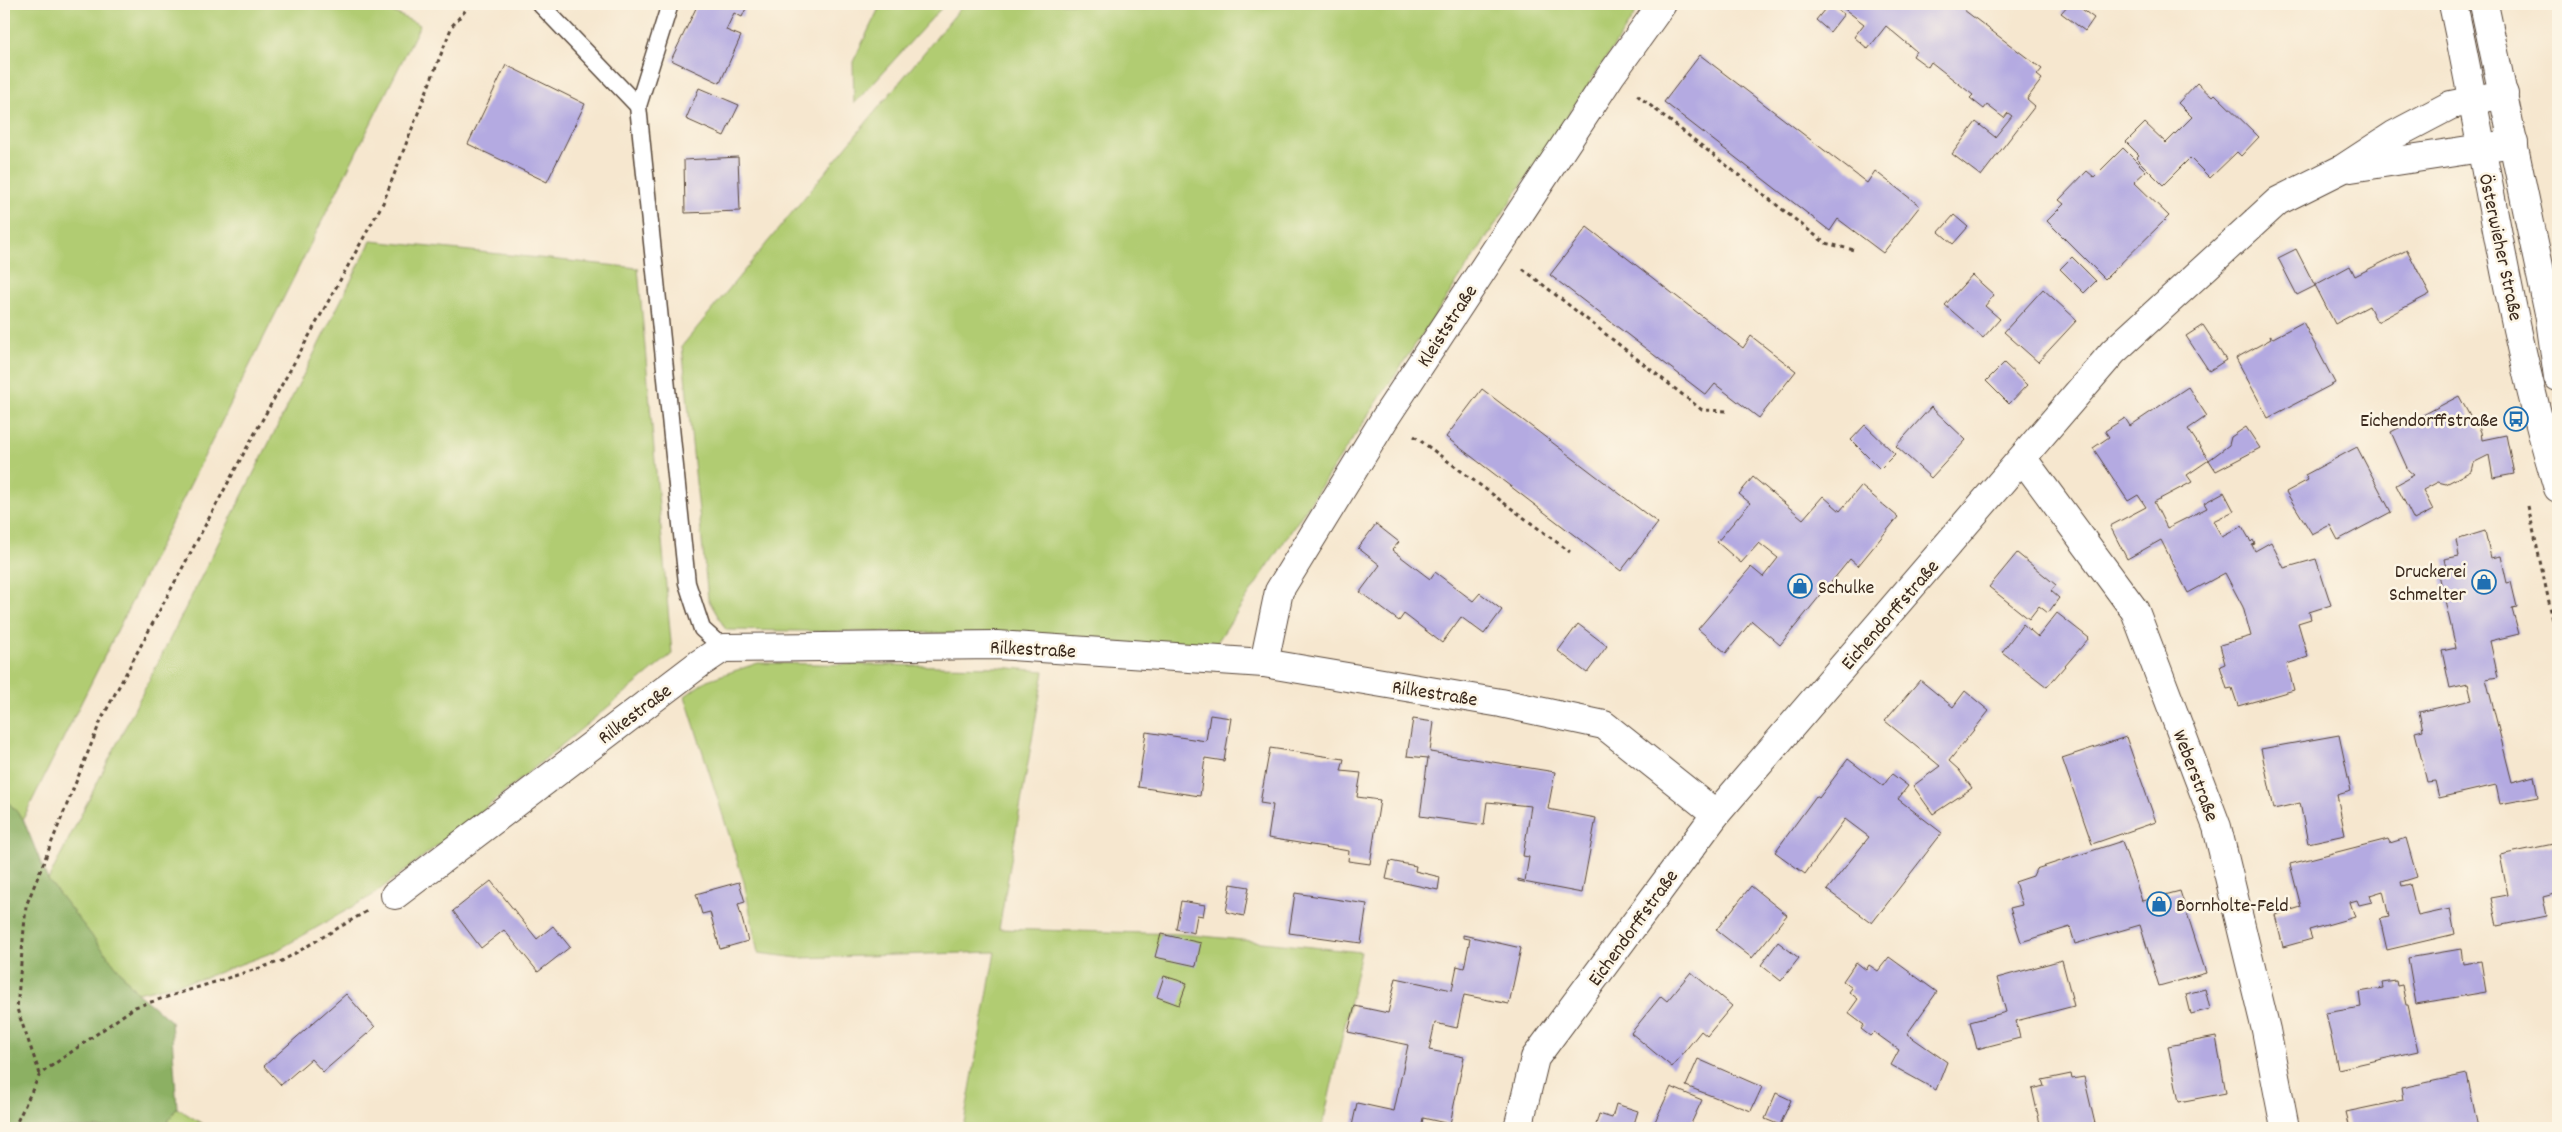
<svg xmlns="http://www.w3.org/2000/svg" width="2562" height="1132" viewBox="0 0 2562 1132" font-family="Dekko,sans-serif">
	<rect width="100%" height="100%" fill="#fcf5e5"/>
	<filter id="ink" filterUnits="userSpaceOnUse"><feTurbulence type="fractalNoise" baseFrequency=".02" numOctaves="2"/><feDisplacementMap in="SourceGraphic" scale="10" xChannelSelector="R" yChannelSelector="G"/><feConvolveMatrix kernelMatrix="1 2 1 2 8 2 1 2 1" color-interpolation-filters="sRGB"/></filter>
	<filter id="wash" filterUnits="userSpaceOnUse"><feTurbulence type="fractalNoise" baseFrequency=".0096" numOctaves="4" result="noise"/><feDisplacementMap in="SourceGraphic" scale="20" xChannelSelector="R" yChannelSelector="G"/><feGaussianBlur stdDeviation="1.12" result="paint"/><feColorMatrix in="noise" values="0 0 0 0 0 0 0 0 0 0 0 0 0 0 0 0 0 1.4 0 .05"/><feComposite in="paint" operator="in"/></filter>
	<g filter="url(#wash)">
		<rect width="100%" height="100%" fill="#f6e7cf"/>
		<g fill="#b1cc72" stroke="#767b48">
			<polygon points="4,4 376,4 420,25 23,819 4,797"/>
			<polygon points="881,4 945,4 854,104 853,62"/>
			<polygon points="964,4 1642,4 1212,650 1009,634 726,630 708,599 682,346"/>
			<polygon points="371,241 638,268 672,654 482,811 373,895 276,951 201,979 137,993 48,880"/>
			<polygon points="758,663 998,667 1044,671 999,929 1182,934 1361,952 1322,1128 963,1128 995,952 798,958 758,953 744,882 685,696 707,680"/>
			<polygon points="177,1108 209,1128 163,1128"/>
		</g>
		<polygon fill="#8cb064" stroke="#646d41" points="4,797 23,819 48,880 137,993 171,1021 177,1108 163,1128 4,1128"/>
		<g id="blocks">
			<g fill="#b4aae1">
				<polygon points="698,4 748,4 742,17 734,13 726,30 741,36 720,83 671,60"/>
				<polygon points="1829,4 1844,14 1830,32 1816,20"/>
				<polygon points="1838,4 1969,4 1964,10 2042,69 2037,75 2042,79 2027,99 2035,106 1981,176 1952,154 1976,122 1995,137 2012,116 2008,113 2004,118 1987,105 1984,109 1970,98 1973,95 1931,62 1928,67 1913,56 1916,51 1886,26 1868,49 1854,37 1864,24"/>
				<polygon points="2069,4 2075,4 2094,18 2085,31 2061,13"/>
				<polygon points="1700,55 1867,183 1875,171 1920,206 1883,253 1838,219 1830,231 1664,102"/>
				<polygon points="506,65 585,104 547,182 468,144"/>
				<polygon points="2197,83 2212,97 2215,94 2259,137 2241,156 2237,152 2210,178 2190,158 2163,185 2136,158 2139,155 2126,142 2145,123 2166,143 2192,117 2178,103"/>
				<polygon points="699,88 739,105 724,136 686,119"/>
				<polygon points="2123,148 2146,171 2134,182 2169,216 2105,279 2047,221 2064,204 2059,200 2087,171 2094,177"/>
				<polygon points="738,157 740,211 685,213 684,160"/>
				<polygon points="1954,215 1968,227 1953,244 1939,232"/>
				<polygon points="1587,227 1743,348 1751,336 1796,371 1759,418 1715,384 1706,395 1550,275"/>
				<polygon points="2296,249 2315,286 2297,295 2278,258"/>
				<polygon points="2407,250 2430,294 2377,322 2369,306 2335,324 2315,285 2350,266 2355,276"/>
				<polygon points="2072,257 2096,281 2084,293 2060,269"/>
				<polygon points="1972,275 1994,295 1985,306 2000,319 1983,338 1945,305"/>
				<polygon points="2043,289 2077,320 2038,362 2004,332"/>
				<polygon points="2303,322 2335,383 2268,418 2236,358 2271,339 2270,336 2273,338"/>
				<polygon points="2203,325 2226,360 2209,371 2186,336"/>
				<polygon points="2004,363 2027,385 2009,404 1986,381"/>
				<polygon points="2188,387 2207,416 2188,429 2209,460 2187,475 2192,482 2154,502 2167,528 2207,508 2204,503 2224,492 2234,511 2213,521 2222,537 2242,526 2251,542 2253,540 2255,544 2252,545 2255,551 2271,542 2284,568 2316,559 2331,605 2309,612 2311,619 2298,623 2308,657 2287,664 2294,690 2238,706 2232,688 2227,689 2220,666 2225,664 2220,645 2251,636 2243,607 2225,573 2188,593 2161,540 2127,559 2110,526 2146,507 2138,495 2128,501 2093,448 2109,437 2105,431 2125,418 2130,426"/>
				<polygon points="1482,389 1658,523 1621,571 1446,437"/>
				<polygon points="2459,396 2472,420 2476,421 2481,432 2482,440 2506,435 2514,474 2493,478 2489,455 2473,463 2471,471 2446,484 2438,482 2423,490 2433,510 2414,520 2396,485 2414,475 2408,470 2391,432"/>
				<polygon points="1931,407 1966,440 1931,478 1896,446"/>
				<polygon points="1865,425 1895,454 1880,469 1851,440"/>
				<polygon points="2246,427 2260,448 2216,471 2209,460 2229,445 2231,437"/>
				<polygon points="2357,447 2391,512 2338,540 2330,525 2312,534 2286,492 2308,480 2305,475"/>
				<polygon points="1753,477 1803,519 1823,496 1840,511 1861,486 1898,517 1858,566 1850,559 1780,645 1752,621 1726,653 1698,629 1751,567 1763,577 1778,558 1759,543 1741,563 1717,542 1750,503 1739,494"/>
				<polygon points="1376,524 1399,542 1392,550 1430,579 1435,572 1473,601 1480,593 1502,610 1484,634 1461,617 1442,643 1404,614 1399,621 1360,592 1380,565 1358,548"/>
				<polygon points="2485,531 2491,558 2501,556 2507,583 2511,582 2517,607 2512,608 2519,634 2490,641 2498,677 2486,679 2512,782 2534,776 2538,797 2500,804 2496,785 2439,798 2435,781 2427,782 2415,732 2423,730 2419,712 2472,700 2468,684 2450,688 2442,651 2456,648 2438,570 2446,568 2444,559 2459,556 2456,540"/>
				<polygon points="2017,553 2056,585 2051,591 2059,598 2048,613 2039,606 2029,619 1989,587"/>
				<polygon points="2057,613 2089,638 2047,687 2002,652 2023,624 2038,637"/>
				<polygon points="1578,624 1607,646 1587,673 1558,651"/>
				<polygon points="1920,680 1953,707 1965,691 1989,711 1949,761 1959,770 1972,788 1933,814 1913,786 1940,766 1885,721"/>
				<polygon points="1210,715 1231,718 1224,761 1205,758 1200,796 1138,787 1146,732 1206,741"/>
				<polygon points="1413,719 1434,722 1430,752 1555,772 1548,809 1596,818 1582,893 1518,881 1518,879 1525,881 1529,857 1523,856 1531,806 1487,802 1484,825 1420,816 1428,758 1407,756"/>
				<polygon points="2339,735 2351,791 2337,795 2345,835 2308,843 2300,803 2274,809 2261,749"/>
				<polygon points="2126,737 2156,822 2092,844 2062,758"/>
				<polygon points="1270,748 1344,759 1341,771 1361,773 1357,797 1380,800 1370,864 1348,861 1349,851 1268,838 1273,805 1260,803"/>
				<polygon points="1848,759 1883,786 1892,774 1908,786 1898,799 1942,833 1872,923 1827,890 1869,837 1845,819 1805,874 1775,852 1816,796 1819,798"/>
				<polygon points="2406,838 2417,877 2401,882 2402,886 2410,884 2418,916 2450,909 2455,934 2387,950 2380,919 2389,917 2383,891 2370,895 2372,902 2359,905 2357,900 2350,902 2355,917 2309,930 2312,939 2283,947 2275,915 2301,907 2290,864 2388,839 2390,843"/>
				<polygon points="2122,841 2142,901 2180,891 2206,973 2159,986 2140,925 2075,944 2070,927 2021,942 2010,908 2022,905 2015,882 2033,876 2036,869"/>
				<polygon points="2558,843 2558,893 2543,897 2547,916 2497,926 2491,898 2508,895 2500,855"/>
				<polygon points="1390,861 1416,866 1415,871 1440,877 1438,890 1386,879"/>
				<polygon points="491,881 537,939 553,926 570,947 538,972 504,930 481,948 453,911"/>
				<polygon points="739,882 745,902 738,904 748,941 720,949 710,912 702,914 696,894"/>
				<polygon points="1231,884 1249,887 1244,916 1226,912"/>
				<polygon points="1751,886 1787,915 1752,958 1716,930"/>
				<polygon points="1295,893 1367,904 1361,943 1289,933"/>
				<polygon points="1181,901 1205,905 1203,916 1197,915 1194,933 1176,929"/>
				<polygon points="1161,934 1201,943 1196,966 1155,957"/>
				<polygon points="1463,935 1521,948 1509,1004 1464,995 1457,1028 1435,1023 1429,1050 1464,1057 1450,1124 1423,1118 1421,1128 1364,1128 1352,1126 1357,1103 1394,1111 1408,1045 1348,1032 1355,1006 1388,1013 1396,978 1452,990 1457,966 1464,968 1470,939 1463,938"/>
				<polygon points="1778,942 1799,958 1781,981 1761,965"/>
				<polygon points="2461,949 2463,964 2481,961 2486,992 2416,1004 2408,958"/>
				<polygon points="1889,957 1937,992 1907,1034 1947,1062 1936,1090 1891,1065 1899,1050 1874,1032 1870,1036 1861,1029 1864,1025 1848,1013 1858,999 1849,992 1852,988 1843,981 1856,962 1866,970 1869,965 1878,971"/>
				<polygon points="2062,960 2074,1006 2016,1021 2020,1038 1977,1049 1970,1022 2006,1012 1997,978"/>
				<polygon points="1691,972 1732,1006 1707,1036 1701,1031 1672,1067 1631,1033 1661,996 1667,1001"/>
				<polygon points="1164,976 1187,983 1179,1005 1157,997"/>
				<polygon points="2396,981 2397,986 2402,985 2406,1005 2408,1005 2418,1051 2338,1069 2326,1013 2361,1007 2359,992 2383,988 2382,983"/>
				<polygon points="2205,989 2210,1009 2191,1014 2186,994"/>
				<polygon points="346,994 375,1027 323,1072 311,1059 281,1085 264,1066"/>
				<polygon points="2216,1037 2226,1093 2179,1102 2168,1046"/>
				<polygon points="1698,1059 1762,1087 1751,1111 1686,1086"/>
				<polygon points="2071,1074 2072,1079 2084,1077 2096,1128 2041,1128 2032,1089 2044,1086 2042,1080"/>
				<polygon points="2467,1074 2478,1128 2350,1128 2346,1112 2403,1100 2401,1088"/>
				<polygon points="1671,1087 1702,1100 1689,1128 1652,1128"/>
				<polygon points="1776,1093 1791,1100 1780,1125 1765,1119"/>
				<polygon points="1616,1104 1638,1111 1634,1124 1644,1128 1595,1128 1599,1114 1612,1118"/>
			</g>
		</g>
	</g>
	<g filter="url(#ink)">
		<use href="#blocks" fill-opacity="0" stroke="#574639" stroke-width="1"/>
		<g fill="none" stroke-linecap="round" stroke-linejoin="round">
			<g stroke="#574639" stroke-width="19">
				<g id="lane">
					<polyline points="540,4 638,106"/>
					<polyline points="670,4 638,106 687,583 702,629 723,648"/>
				</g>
			</g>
			<g stroke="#574639" stroke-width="30">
				<g id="street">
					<polyline points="2351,168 2514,143"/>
					<polyline points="2023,459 2135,611 2217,827 2266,1030 2285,1128"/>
					<polyline points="1264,663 1279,591 1387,415 1611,75 1662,4"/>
					<polyline points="395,895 699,664 723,648 997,645 1264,663 1501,703 1604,725 1716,814"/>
					<polyline points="1518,1128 1535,1058 1716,814 2113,352 2278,201 2342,169 2394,135 2451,105 2504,94"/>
				</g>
			</g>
			<g stroke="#574639" stroke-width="30">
				<g id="secondary">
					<path d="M2453,4c35,161 56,326 105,484"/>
					<polyline points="2484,4 2550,319 2558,377"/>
				</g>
			</g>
			<g stroke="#574639" stroke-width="3" stroke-dasharray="4 4" stroke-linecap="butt">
				<polyline points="1637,95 1825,243 1854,250"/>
				<polyline points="1523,269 1702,410 1728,411"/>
				<polyline points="1414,436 1570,552"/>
				<polyline points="2528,506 2558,643"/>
				<polyline points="40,1074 17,1009 26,906 101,720 245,451 383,203 452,26 471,4"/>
				<polyline points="14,1128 40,1074 135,1007 282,961 367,911"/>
			</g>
			<use href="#lane" stroke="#fff" stroke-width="16"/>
			<use href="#street" stroke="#fff" stroke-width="28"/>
			<use href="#secondary" stroke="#fff" stroke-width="28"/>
		</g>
	</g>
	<defs>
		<g id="bus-ring" transform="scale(1.25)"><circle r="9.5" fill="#fcf5e5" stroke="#1f6fb2" stroke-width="1.5"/><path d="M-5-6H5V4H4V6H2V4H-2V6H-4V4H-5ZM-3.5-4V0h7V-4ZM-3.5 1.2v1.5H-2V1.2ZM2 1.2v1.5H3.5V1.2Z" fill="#1f6fb2"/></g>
		<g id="shop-ring" transform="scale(1.25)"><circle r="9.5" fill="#fcf5e5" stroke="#1f6fb2" stroke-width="1.5"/><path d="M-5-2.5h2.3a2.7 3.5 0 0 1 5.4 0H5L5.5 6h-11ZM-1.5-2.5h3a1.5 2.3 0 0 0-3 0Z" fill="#1f6fb2"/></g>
	</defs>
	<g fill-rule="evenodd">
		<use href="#bus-ring" x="2516" y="419"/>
		<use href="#shop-ring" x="2484" y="582"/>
		<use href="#shop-ring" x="1800" y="586"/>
		<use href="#shop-ring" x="2159" y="904"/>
	</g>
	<g text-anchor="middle" stroke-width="5" stroke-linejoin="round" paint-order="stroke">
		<g font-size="20" fill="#3b2a1e" stroke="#fcf5e5">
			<text transform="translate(2502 247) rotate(78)" y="7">Österwieher Straße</text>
			<text transform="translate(1446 325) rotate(-57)" y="7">Kleiststraße</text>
			<text transform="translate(1889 614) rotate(-49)" y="7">Eichendorffstraße</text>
			<text transform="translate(1033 648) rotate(3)" y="7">Rilkestraße</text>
			<text transform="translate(1435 692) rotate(9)" y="7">Rilkestraße</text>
			<text transform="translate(634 713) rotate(-37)" y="7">Rilkestraße</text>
			<text transform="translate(2197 775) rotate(69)" y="7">Weberstraße</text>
			<text transform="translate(1632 927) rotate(-54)" y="7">Eichendorffstraße</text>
		</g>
		<g font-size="20" fill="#3b2a1e" stroke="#fcf5e5" text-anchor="end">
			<text x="2498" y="426">Eichendorffstraße</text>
			<text x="2466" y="577">Druckerei<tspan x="2466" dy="23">Schmelter</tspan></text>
			<text x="1818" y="593" text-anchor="start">Schulke</text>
			<text x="2176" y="911" text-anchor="start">Bornholte-Feld</text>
		</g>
	</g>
	<rect width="2562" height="1132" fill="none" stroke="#fcf5e5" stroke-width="20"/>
</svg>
